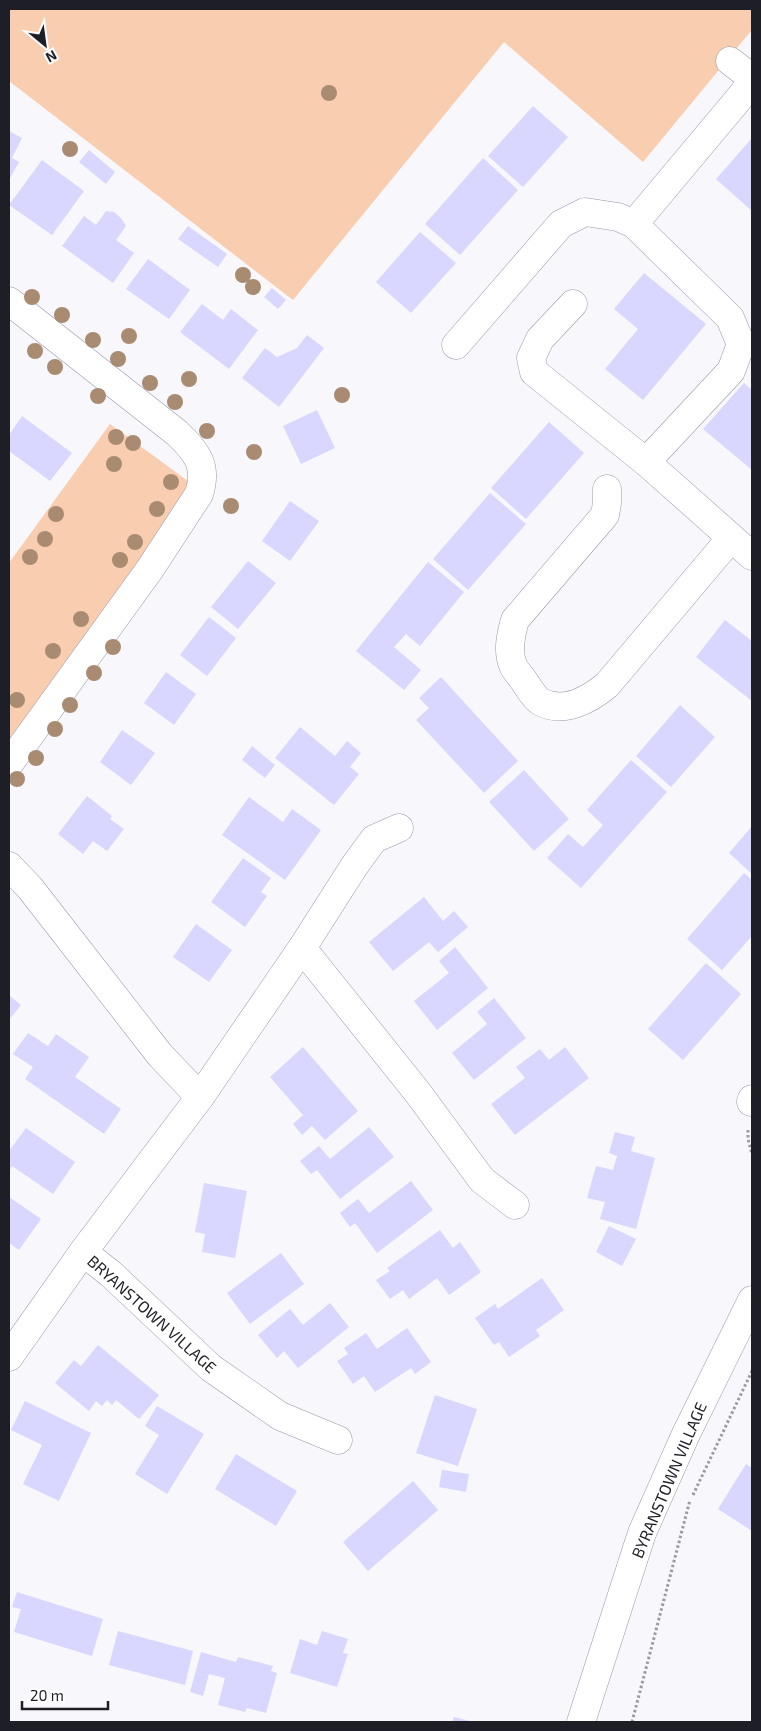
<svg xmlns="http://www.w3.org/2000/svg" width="761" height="1731" viewBox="0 0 761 1731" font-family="'Exo 2',sans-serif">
	<rect width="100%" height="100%" fill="#f7f7fc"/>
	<g fill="#f9cdaf">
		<polygon points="9,9 752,9 752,32 751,31 643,162 504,42 293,300 9,81"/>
		<polygon points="110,424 188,481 189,485 173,514 9,741 9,563"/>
	</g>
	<g fill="#d9d7ff">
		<polygon points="533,106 568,137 523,187 488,156"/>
		<polygon points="9,131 22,138 12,158 19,162 9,180"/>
		<polygon points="752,138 752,211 716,179"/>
		<polygon points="89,150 115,172 106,184 79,162"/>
		<polygon points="483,158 518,190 460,255 425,224"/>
		<polygon points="42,160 84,191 52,235 9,205"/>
		<polygon points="106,211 114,212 122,219 126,226 116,240 134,253 113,283 62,246 84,216 96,225"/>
		<polygon points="188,226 227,254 218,267 178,239"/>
		<polygon points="420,232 456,263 411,313 376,282"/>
		<polygon points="148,259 190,290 169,319 126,289"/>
		<polygon points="644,273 706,324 643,400 605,369 638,329 614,309"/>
		<polygon points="272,288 286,300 278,309 264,297"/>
		<polygon points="202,304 223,320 231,309 258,330 229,369 180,332"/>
		<polygon points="307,335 324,348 279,407 242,378 265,348 277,357 297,348"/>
		<polygon points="744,383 752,390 752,470 703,429"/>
		<polygon points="317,410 335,448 301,464 283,426"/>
		<polygon points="22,416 72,453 50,481 9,451 9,435"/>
		<polygon points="549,422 584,453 526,519 491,488"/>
		<polygon points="490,493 526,524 468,590 433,559"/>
		<polygon points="290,501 319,521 290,561 262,541"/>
		<polygon points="248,561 276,583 238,629 211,607"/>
		<polygon points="428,562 464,592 420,646 406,634 394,647 421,670 404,690 356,651"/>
		<polygon points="209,617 236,638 207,676 180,655"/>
		<polygon points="725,620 752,641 752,701 696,657"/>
		<polygon points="166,672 196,694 174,725 144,703"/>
		<polygon points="441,677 518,761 484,793 416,720 429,708 419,698"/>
		<polygon points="680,705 715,737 671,787 636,756"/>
		<polygon points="300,727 335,756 347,741 361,753 350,767 359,774 334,805 275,758"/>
		<polygon points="122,730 155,753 131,785 100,762"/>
		<polygon points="252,746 275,765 265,778 242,760"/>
		<polygon points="631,760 667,792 581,888 547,858 568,834 583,847 603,825 587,810"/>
		<polygon points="524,770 569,819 534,851 489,802"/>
		<polygon points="87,796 112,816 110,819 124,829 107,851 93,841 83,854 58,834"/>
		<polygon points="249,797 283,822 292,809 321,830 285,880 222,835"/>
		<polygon points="752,826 752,874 729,853"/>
		<polygon points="243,858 271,878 261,892 267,896 245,927 211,902"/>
		<polygon points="744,873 752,880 752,936 722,970 687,939"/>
		<polygon points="424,897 443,921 454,911 468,927 438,952 429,942 393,971 369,942"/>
		<polygon points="196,924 232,950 209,982 173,957"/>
		<polygon points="455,947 488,988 437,1030 414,1001 449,973 439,961"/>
		<polygon points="706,963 741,994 683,1060 648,1029"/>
		<polygon points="10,996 21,1005 9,1020 9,998"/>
		<polygon points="494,998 526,1038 474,1080 452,1053 487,1024 477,1012"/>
		<polygon points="28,1033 48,1046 56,1034 89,1057 75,1077 121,1109 104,1134 25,1079 33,1067 13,1054"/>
		<polygon points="303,1047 358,1111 325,1140 312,1126 302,1135 293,1124 303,1115 270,1077"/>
		<polygon points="565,1047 589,1078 515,1135 491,1104 525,1078 516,1067 540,1049 549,1060"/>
		<polygon points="369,1127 394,1157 340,1199 317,1170 311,1174 300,1161 319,1146 330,1159"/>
		<polygon points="26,1128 75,1162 53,1194 12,1166 9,1171 9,1151"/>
		<polygon points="615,1132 635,1137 631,1151 655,1158 636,1229 600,1219 605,1202 587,1198 596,1166 613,1170 617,1156 609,1153"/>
		<polygon points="411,1181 433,1210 377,1253 355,1223 350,1227 340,1213 358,1199 369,1213"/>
		<polygon points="204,1183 247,1191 235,1258 202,1252 205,1234 195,1232"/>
		<polygon points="9,1197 41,1219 19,1250 9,1243"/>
		<polygon points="609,1226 636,1239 622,1266 596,1252"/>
		<polygon points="440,1230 453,1248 460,1242 481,1272 449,1295 437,1278 409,1299 403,1290 390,1299 376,1280 390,1271 387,1268"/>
		<polygon points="281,1253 304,1284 250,1324 227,1293"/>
		<polygon points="542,1278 564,1310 536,1330 540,1336 509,1357 499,1342 494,1345 475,1318 495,1304 498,1309"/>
		<polygon points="330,1303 349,1327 298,1368 284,1351 277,1358 258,1335 290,1309 303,1325"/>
		<polygon points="407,1328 431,1362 415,1374 411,1368 375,1392 364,1376 353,1384 337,1361 348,1354 344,1348 366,1333 377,1349"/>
		<polygon points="98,1345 159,1395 139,1419 116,1400 112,1405 107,1400 102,1406 96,1401 89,1411 55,1383 74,1360 81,1366"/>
		<polygon points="435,1395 477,1409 458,1466 416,1453"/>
		<polygon points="25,1401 91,1433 59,1501 23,1484 42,1445 11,1430"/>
		<polygon points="157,1406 204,1434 167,1494 135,1474 159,1435 145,1426"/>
		<polygon points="236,1454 297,1491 276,1526 215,1489"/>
		<polygon points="746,1464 752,1468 752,1531 718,1509"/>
		<polygon points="442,1470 469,1474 466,1492 439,1487"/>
		<polygon points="413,1481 438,1510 368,1571 343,1542"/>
		<polygon points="17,1592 103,1619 92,1656 14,1632 21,1609 12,1607"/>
		<polygon points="118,1631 193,1651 185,1685 109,1665"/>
		<polygon points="322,1631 348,1639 343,1653 348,1654 337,1687 290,1673 300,1639 317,1645"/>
		<polygon points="201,1652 236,1662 238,1657 273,1666 271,1671 277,1673 266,1713 247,1708 245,1712 218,1705 225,1678 209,1674 203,1696 190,1692"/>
		<polygon points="454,1717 474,1722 452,1722"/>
	</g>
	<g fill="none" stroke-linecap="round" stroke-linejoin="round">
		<g stroke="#9998ae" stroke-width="29">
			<g id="minor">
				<polyline points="730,61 752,78"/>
				<polyline points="634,224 752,83"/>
				<path d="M9,301l168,132c20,19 31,33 22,61l-49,75 -141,195"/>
				<polyline points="573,304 540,339 531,358 534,372 646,462 752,556"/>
				<polyline points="456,345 561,224 585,212 618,217 634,224 730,318 741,344 731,371 646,462"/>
				<path d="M607,489v14l-2,12 -90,105c-4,14 -8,31 -2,45 2,6 8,11 11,16 4,6 10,17 17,21 23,12 49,-3 66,-17l124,-147"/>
				<polyline points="9,866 30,888 160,1055 200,1097"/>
				<polyline points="302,948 418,1093 482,1180 515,1205"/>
				<polyline points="751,1102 752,1099"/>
				<polyline points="83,1252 111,1274 211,1368 280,1416 338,1440"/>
				<polyline points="9,1357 83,1252 200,1097 302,948 355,865 374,839 399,828"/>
				<polyline points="581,1722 642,1533 686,1434 752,1300"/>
			</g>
		</g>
		<g stroke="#9a9aa1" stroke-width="3" stroke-dasharray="2.5 2.5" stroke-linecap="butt">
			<polyline points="748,1130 748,1139 752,1154"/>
			<polyline points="693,1495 752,1371"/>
			<polyline points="632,1722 690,1500"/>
		</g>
		<use href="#minor" stroke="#fff" stroke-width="28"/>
	</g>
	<g fill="#a98b71">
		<circle cx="329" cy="93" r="8"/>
		<circle cx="70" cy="149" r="8"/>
		<circle cx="243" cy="275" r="8"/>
		<circle cx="253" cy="287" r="8"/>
		<circle cx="32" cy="297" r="8"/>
		<circle cx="62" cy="315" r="8"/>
		<circle cx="129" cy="336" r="8"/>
		<circle cx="93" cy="340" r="8"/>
		<circle cx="35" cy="351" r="8"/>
		<circle cx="118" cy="359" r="8"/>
		<circle cx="55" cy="367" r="8"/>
		<circle cx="189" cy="379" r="8"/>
		<circle cx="150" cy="383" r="8"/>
		<circle cx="342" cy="395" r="8"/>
		<circle cx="98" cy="396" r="8"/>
		<circle cx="175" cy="402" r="8"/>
		<circle cx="207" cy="431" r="8"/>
		<circle cx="116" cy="437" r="8"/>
		<circle cx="133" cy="443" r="8"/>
		<circle cx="254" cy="452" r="8"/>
		<circle cx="114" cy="464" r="8"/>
		<circle cx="171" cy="482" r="8"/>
		<circle cx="231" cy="506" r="8"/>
		<circle cx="157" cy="509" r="8"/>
		<circle cx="56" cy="514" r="8"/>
		<circle cx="45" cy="539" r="8"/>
		<circle cx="135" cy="542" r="8"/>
		<circle cx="30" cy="557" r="8"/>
		<circle cx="120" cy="560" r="8"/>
		<circle cx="81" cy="619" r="8"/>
		<circle cx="113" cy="647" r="8"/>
		<circle cx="53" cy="651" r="8"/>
		<circle cx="94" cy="673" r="8"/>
		<circle cx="17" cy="700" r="8"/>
		<circle cx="70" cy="705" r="8"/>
		<circle cx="55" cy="729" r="8"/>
		<circle cx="36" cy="758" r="8"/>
		<circle cx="17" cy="779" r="8"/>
	</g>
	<g text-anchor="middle" stroke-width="4" stroke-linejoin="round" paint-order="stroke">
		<g font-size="16" fill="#1e1e27" stroke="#fff">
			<text transform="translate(152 1314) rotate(42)" y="6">BRYANSTOWN VILLAGE</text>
			<text transform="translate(669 1480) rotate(-67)" y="6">BYRANSTOWN VILLAGE</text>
		</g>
	</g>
	<rect width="761" height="1731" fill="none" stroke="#1e1e27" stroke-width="20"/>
	<g transform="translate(45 45) rotate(151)" stroke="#ffffff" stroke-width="4" paint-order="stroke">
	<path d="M0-4L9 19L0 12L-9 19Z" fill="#1e1e27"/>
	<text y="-8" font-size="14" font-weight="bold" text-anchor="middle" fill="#1e1e27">N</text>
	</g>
	<path d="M22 1701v8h86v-8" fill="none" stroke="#1e1e27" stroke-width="2.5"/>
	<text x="30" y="1701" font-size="15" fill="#1e1e27" stroke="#ffffff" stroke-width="4" paint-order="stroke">20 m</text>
</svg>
